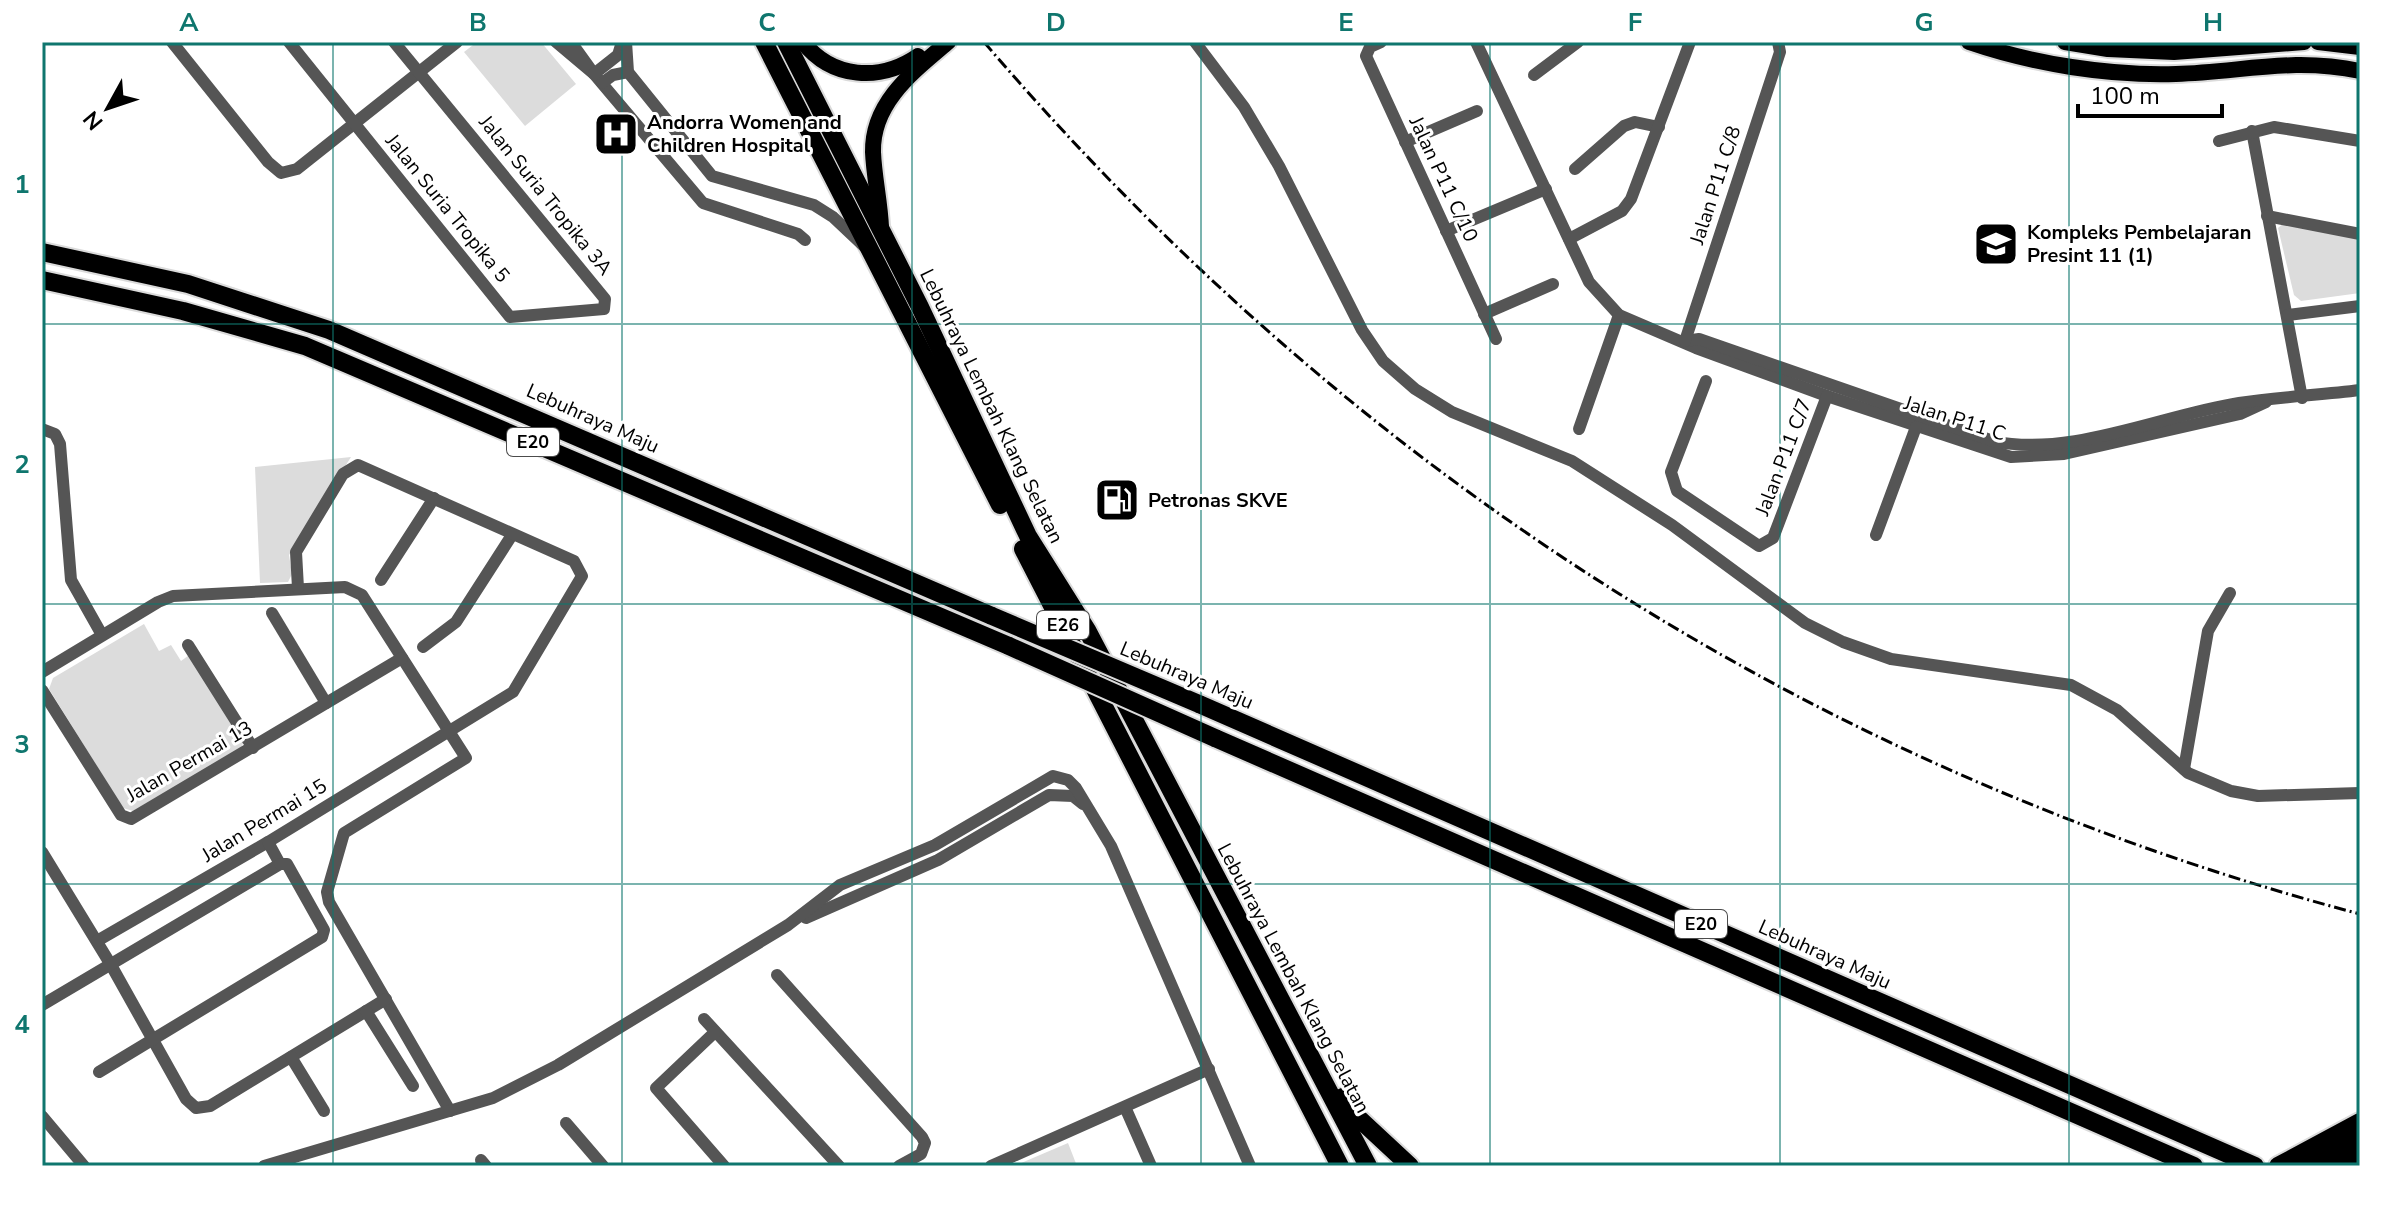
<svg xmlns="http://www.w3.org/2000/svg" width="2402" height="1208" viewBox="0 0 2402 1208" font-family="'Nunito Sans',sans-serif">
	<rect width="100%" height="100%" fill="#fff"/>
	<g fill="#dcdcdc">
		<polygon points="477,42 541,42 576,84 525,126 464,52"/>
		<polygon points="2285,222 2360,239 2360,293 2301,301 2294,295 2278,228"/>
		<polygon points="351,457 289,555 292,574 288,582 260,583 255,467"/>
		<polygon points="144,624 159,651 171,645 181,661 192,653 244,741 241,748 133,811 123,808 49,689 53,678"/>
		<polygon points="1068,1143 1077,1166 1014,1166"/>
	</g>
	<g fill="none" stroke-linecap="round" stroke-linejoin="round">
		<g stroke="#dbdbdb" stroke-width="20">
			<g id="major">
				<path d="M803,42c29,37 77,40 115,14"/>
				<path d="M1969,42c64,22 140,34 207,32 67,-2 116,-17 184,-3"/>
				<polyline points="2065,42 2108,49 2174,52 2304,42"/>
				<polyline points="2318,42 2360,47"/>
				<path d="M881,227c-1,-25 -7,-50 -8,-75 -1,-50 41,-81 75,-110"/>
			</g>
		</g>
		<g stroke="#dbdbdb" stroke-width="22">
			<g id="highway">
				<polyline points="764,42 1000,505"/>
				<polyline points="786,42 920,307 1028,536 1087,630 1368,1166"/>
				<polyline points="42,252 188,284 329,330 992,616"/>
				<polyline points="42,280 183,311 305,346 1009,646"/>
				<polyline points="1023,549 1340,1166"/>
				<polyline points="1199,704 2255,1166"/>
				<polyline points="1215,738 2194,1166"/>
				<polyline points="1343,1097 1353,1113 1410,1166"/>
				<polyline points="2278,1166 2360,1122"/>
				<polyline points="2307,1166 2360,1138"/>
				<polyline points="2334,1166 2360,1153"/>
			</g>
		</g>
		<g stroke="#555" stroke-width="12">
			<polyline points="172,42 268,162 281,173 297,169 457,42"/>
			<polyline points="289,42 510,317 604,309 605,299 394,42"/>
			<polyline points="556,42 594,74 571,42"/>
			<polyline points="622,42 618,55 594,74 703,203 798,234 805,240"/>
			<polyline points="626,42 628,72 712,176 814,205 833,217 868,250"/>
			<polyline points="1195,42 1244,107 1279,166 1362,330 1383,361 1415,389 1452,412 1572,461 1672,525 1805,623 1843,642 1891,659 2071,685 2117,710 2188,773 2231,791 2258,796 2360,793"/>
			<polyline points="1381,42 1370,47 1366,56 1496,339"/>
			<polyline points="1476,42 1589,282 1619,315 1696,348 1827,396 2011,457 2064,454 2240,414 2266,402"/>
			<polyline points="1534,75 1578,42"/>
			<polyline points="602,83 613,75 628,72"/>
			<polyline points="2252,131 2302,398"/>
			<polyline points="2219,141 2274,127 2360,141"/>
			<polyline points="1405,142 1477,111"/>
			<polyline points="1575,169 1624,126 1635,122 1659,127"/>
			<polyline points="2267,216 2360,234"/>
			<polyline points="1446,231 1546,189"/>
			<polyline points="1569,239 1622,211 1631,199 1690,42"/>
			<polyline points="1484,314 1553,284"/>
			<polyline points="2288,315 2360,306"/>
			<path d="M1685,341l14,-2 294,102c77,17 169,-26 246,-38 40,-6 81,-8 121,-13"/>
			<polyline points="1685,341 1780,52 1778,42"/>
			<polyline points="1706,381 1671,472 1677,491 1759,546 1773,538 1827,396"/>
			<polyline points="42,429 55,434 60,444 71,580 102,635"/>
			<polyline points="1579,429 1619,315"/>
			<polyline points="1876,535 1916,427"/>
			<polyline points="381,580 434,498"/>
			<polyline points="272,613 326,703"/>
			<polyline points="188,645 253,748"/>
			<polyline points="423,647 456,622 512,535"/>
			<polyline points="42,672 158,602 173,596 345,587 362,595 466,758 344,833 327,892 329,902 450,1111"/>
			<polyline points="42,690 121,815 131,819 402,658"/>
			<polyline points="2184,769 2208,631 2230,593"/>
			<polyline points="42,852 111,965 186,1099 196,1108 210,1106 386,999"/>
			<polyline points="806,918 938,860 1049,795 1073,796 1083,804"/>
			<polyline points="97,941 268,842 513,692 582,576 574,561 358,465 343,474 296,552 298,588"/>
			<polyline points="777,975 922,1137 925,1143 921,1154 899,1166"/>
			<polyline points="42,1005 280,864 268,842"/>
			<polyline points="366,1011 413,1086"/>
			<polyline points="704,1019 839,1166"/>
			<polyline points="715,1032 656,1088 724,1166"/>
			<polyline points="291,1057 324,1111"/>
			<polyline points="99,1072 322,937 324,930 287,864 280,864"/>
			<polyline points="1125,1107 1151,1166"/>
			<polyline points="42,1116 84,1166"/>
			<polyline points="566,1123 603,1166"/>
			<polyline points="481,1160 486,1166"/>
			<polyline points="264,1166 493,1098 558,1065 788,925 840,885 935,845 1053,776 1068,780 1076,788 1111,846 1250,1166"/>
			<polyline points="991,1166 1209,1069"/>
		</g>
		<use href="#major" stroke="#000" stroke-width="16"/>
		<use href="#highway" stroke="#000" stroke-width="18"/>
		<path stroke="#000" stroke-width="3" stroke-dasharray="12 4 2 4" stroke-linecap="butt" d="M984,42c367,429 829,727 1376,872"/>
		<g stroke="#dbdbdb" stroke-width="22" stroke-linecap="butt">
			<g id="highway-bridge">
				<polyline points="992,616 1199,704"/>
				<polyline points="1009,646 1215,738"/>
			</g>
		</g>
		<use href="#highway-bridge" stroke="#000" stroke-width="18"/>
	</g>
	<path fill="none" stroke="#0f766e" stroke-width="2" stroke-opacity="0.55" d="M333,42v1124M622,42v1124M912,42v1124M1201,42v1124M1490,42v1124M1780,42v1124M2069,42v1124M42,324h2318M42,604h2318M42,884h2318"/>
	<defs>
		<g id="hospital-square" transform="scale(2.3)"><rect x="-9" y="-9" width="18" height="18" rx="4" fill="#000" stroke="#fff"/><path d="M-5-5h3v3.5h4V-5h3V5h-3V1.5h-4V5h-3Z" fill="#fff"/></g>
		<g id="school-square" transform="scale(2.3)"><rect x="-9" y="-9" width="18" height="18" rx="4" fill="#000" stroke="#fff"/><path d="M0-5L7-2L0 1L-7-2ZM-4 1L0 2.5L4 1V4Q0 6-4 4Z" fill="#fff"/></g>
		<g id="fuel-square" transform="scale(2.3)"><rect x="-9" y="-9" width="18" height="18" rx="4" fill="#000" stroke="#fff"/><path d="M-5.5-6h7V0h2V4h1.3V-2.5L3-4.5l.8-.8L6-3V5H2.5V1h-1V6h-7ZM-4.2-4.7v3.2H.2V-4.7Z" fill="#fff"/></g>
	</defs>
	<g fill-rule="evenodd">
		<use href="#hospital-square" x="616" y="134"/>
		<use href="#school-square" x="1996" y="244"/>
		<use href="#fuel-square" x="1117" y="500"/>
	</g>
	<g text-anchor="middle" stroke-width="6" stroke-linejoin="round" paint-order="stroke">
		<g fill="#fff" stroke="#4c4c4c" stroke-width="2">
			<rect x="507" y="428" width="52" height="28" rx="6"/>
			<rect x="1037" y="611" width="52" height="28" rx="6"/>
			<rect x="1675" y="910" width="52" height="28" rx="6"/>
		</g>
		<g font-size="18" font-weight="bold" fill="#000">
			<text x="533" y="448">E20</text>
			<text x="1063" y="631">E26</text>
			<text x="1701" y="930">E20</text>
		</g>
		<g font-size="20" font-weight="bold" fill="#000" stroke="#fff" text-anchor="start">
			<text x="647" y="129">Andorra Women and<tspan x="647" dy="23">Children Hospital</tspan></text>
			<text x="2027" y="239">Kompleks Pembelajaran<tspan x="2027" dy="23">Presint 11 (1)</tspan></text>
			<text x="1148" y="507">Petronas SKVE</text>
		</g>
		<g font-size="20" fill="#000" stroke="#fff">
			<text transform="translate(1444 179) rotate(65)" y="7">Jalan P11 C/10</text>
			<text transform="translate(1715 185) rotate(-72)" y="7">Jalan P11 C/8</text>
			<text transform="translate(546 195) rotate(51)" y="7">Jalan Suria Tropika 3A</text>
			<text transform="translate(448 208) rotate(51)" y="7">Jalan Suria Tropika 5</text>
			<text transform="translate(992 406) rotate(64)" y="7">Lebuhraya Lembah Klang Selatan</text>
			<text transform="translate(593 418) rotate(24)" y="7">Lebuhraya Maju</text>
			<text transform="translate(1955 418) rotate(18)" y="7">Jalan P11 C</text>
			<text transform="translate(1783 457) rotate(-69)" y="7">Jalan P11 C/7</text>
			<text transform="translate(1187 675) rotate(23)" y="7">Lebuhraya Maju</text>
			<text transform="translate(189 761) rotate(-30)" y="7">Jalan Permai 13</text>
			<text transform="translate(264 820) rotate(-31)" y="7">Jalan Permai 15</text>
			<text transform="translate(1825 954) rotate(24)" y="7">Lebuhraya Maju</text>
			<text transform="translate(1294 978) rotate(62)" y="7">Lebuhraya Lembah Klang Selatan</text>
		</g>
	</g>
	<rect width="2402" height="1208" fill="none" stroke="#ffffff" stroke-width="88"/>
	<g transform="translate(108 108) rotate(230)" stroke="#ffffff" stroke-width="6" paint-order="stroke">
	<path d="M0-6L14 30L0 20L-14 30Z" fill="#000000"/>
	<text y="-12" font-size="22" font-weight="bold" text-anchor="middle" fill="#000000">N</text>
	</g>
	<path d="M2078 104v12h144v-12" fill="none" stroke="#000000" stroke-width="4"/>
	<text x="2090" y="104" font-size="24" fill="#000000" stroke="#ffffff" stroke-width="6" paint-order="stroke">100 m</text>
	<rect x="44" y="44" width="2314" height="1120" fill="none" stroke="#0f766e" stroke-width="3"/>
	<g font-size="26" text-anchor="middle" font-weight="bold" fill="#0f766e">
		<text x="189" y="31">A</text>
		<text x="478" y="31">B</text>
		<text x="767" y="31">C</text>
		<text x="1056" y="31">D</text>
		<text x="1346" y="31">E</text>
		<text x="1635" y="31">F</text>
		<text x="1924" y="31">G</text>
		<text x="2213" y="31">H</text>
		<text x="22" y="193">1</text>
		<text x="22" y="473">2</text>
		<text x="22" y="753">3</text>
		<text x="22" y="1033">4</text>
	</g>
</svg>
